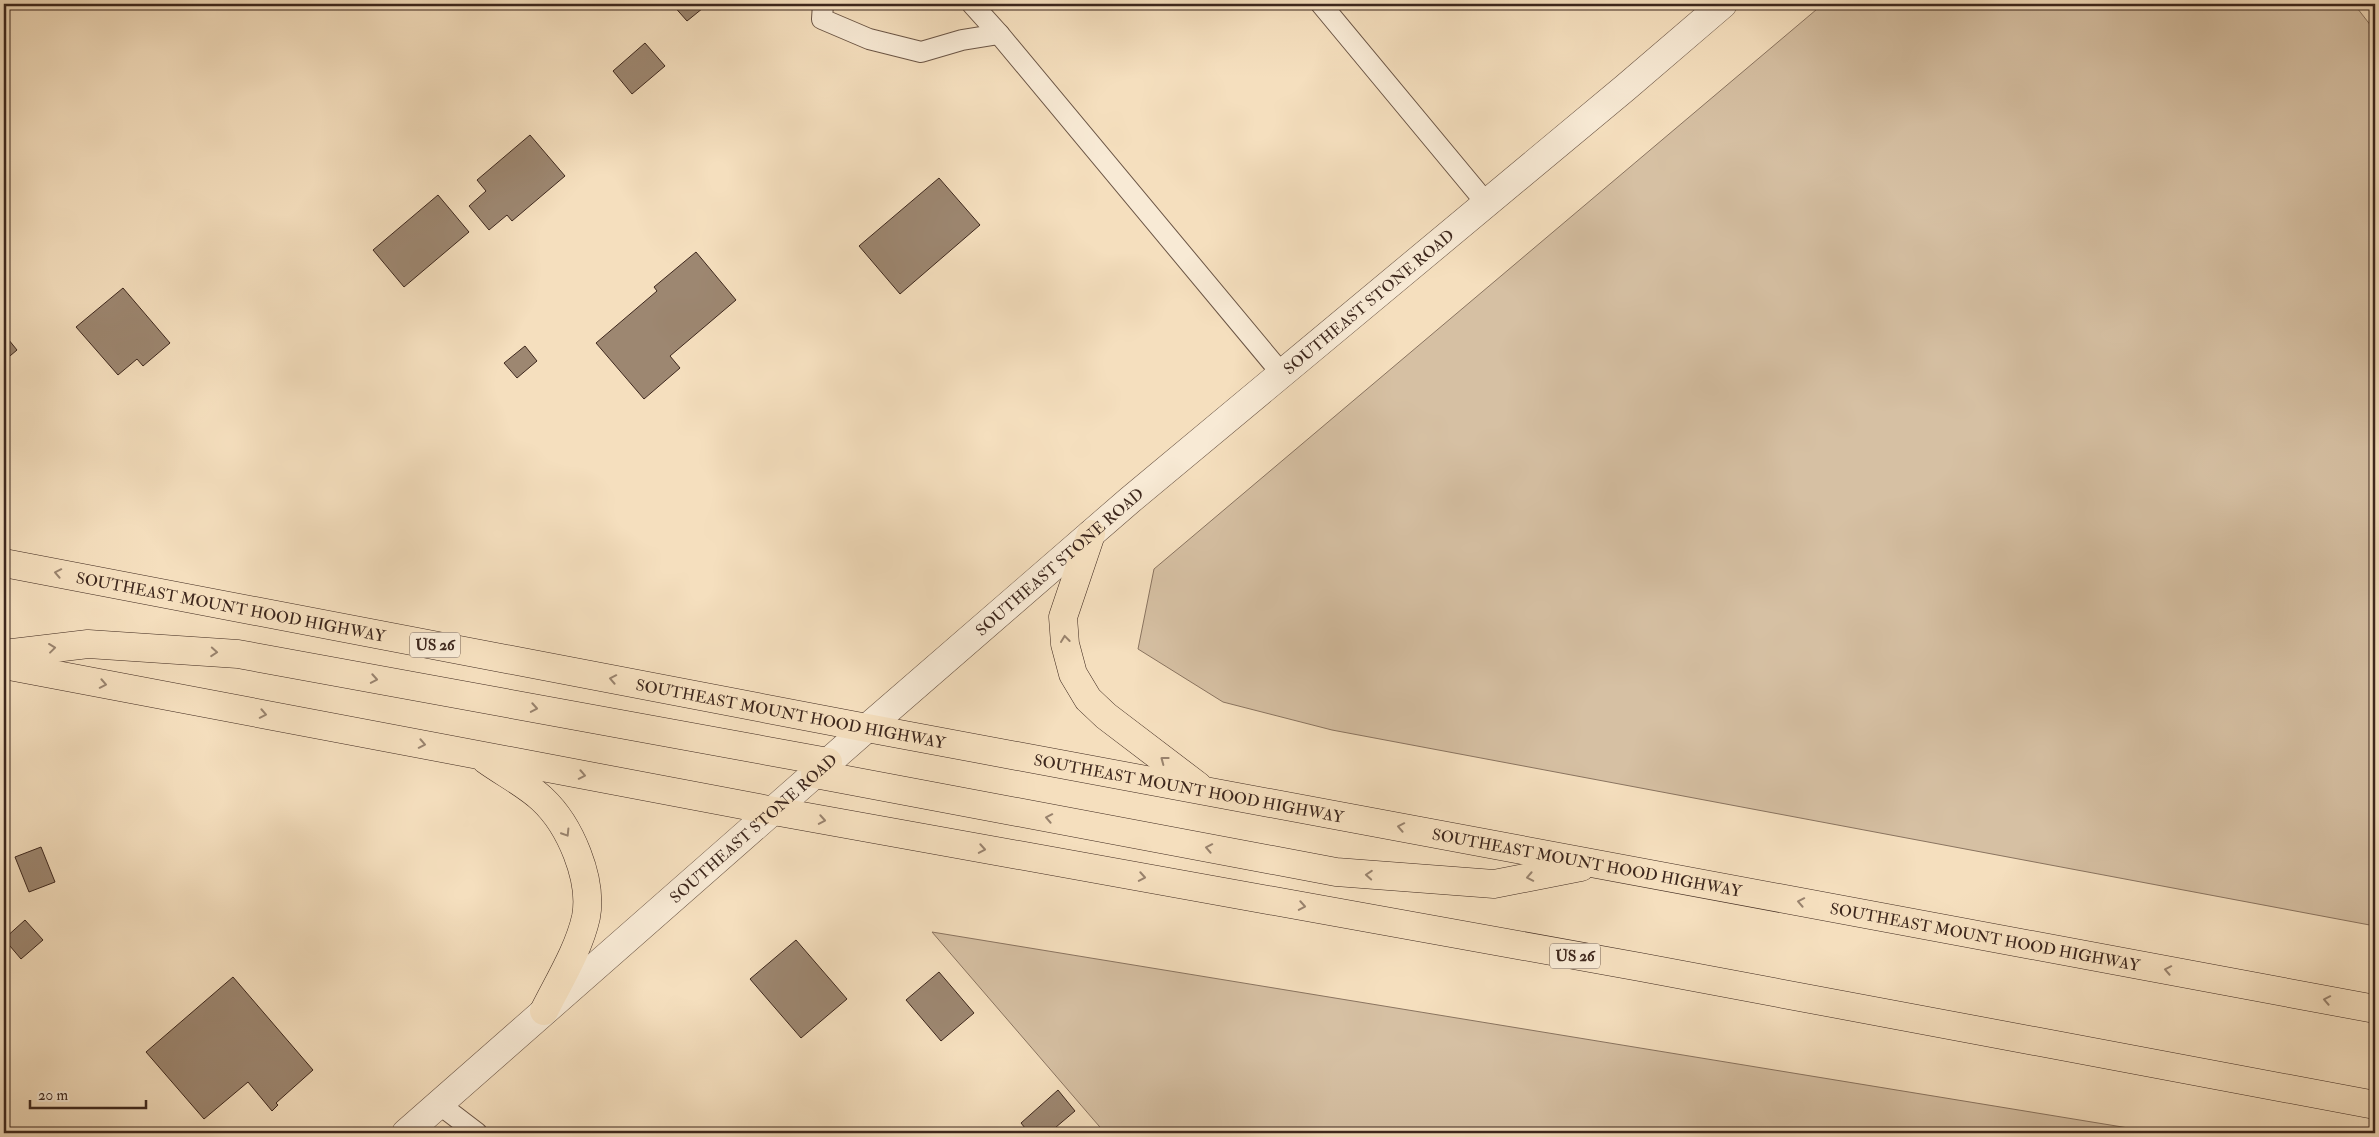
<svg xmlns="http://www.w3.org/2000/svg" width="2379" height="1137" viewBox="0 0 2379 1137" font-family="'IM FELL Double Pica',serif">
	<rect width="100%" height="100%" fill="#f5dfbe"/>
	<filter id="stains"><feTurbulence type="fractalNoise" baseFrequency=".004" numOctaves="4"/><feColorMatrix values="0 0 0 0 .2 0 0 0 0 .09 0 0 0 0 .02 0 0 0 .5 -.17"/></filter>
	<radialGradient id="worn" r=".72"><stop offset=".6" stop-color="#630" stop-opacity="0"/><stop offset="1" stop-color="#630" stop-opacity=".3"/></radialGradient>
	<g fill="#d6c0a3" stroke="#8a7460">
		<polygon points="1823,4 2354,4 2375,31 2375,926 1332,730 1223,702 1138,649 1154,569"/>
		<polygon points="932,932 2159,1133 1105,1133"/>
	</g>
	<g fill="#9d8771" stroke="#3d271d">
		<polygon points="672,4 708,4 687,21"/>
		<polygon points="645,43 665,66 632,94 613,71"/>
		<polygon points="530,135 565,176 512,221 507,215 489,230 469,206 486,191 477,180"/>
		<polygon points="939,178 980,225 900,294 859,246"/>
		<polygon points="438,195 469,232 404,287 373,250"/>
		<polygon points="696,252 736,300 670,356 680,368 644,399 596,343 657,291 654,287"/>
		<polygon points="123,288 170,343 143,366 137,359 118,375 76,327"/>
		<polygon points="4,334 17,350 4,361"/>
		<polygon points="525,346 537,361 517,378 504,363"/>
		<polygon points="41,847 55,882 29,892 15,857"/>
		<polygon points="25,920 43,940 21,959 4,939"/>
		<polygon points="796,940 847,999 801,1038 750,979"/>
		<polygon points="939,972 974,1013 941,1041 906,1000"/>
		<polygon points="233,977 313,1070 276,1103 278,1105 272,1111 248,1082 204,1119 146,1052"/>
		<polygon points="1058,1090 1075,1111 1049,1133 1029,1133 1021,1123"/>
	</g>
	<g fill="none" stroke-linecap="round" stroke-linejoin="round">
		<g stroke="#6b5545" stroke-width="22">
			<g id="service">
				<polyline points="823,4 822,19 869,39 921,52 962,40 999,34"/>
				<polyline points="972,4 999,34 1282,374"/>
				<polyline points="1321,4 1487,204"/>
				<polyline points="439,1104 477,1133"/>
			</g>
		</g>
		<g stroke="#6b5545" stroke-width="29">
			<g id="tertiary">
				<path id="s1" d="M406,1133l461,-405 263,-228 495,-412 98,-84"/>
			</g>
		</g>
		<g stroke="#3d271d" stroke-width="29">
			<g id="trunk">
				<polyline points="1091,534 1063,617 1065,644 1073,674 1088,699 1106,716 1198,786"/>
				<path id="s2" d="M4,563l863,165 1508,281"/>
				<polyline points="4,654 88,644 238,654 828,762"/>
				<polyline points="4,665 774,811 1640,967 2375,1105"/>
				<path d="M486,760c18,13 40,24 56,39 28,26 51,80 44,118 -7,32 -27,64 -42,94"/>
				<polyline points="815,774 1336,872 1494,884 1581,867"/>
			</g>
		</g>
		<use href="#service" stroke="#f8ead5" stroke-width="20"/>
		<use href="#tertiary" stroke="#f8ead5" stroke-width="28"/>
		<use href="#trunk" stroke="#f5dfbe" stroke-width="28"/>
	</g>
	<defs><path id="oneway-chevron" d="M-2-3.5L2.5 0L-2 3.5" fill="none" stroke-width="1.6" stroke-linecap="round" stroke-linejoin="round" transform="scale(1.25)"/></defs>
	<g stroke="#99836e">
		<use href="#oneway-chevron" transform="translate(58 573) rotate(-169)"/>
		<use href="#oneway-chevron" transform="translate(1065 639) rotate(-97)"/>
		<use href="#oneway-chevron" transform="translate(52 648) rotate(-7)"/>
		<use href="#oneway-chevron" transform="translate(214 652) rotate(4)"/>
		<use href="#oneway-chevron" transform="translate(374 679) rotate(10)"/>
		<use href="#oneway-chevron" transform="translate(613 679) rotate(-169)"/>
		<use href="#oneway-chevron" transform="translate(103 684) rotate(11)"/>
		<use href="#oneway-chevron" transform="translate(534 708) rotate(10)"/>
		<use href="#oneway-chevron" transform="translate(263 714) rotate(11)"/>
		<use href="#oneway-chevron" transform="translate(422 744) rotate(11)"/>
		<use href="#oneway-chevron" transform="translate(1164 760) rotate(-143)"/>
		<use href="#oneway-chevron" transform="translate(582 775) rotate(11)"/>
		<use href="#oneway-chevron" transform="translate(1049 818) rotate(-169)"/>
		<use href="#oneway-chevron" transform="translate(822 820) rotate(10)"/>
		<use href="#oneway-chevron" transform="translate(1401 827) rotate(-169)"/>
		<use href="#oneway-chevron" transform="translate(566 833) rotate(58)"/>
		<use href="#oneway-chevron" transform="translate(1209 848) rotate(-169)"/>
		<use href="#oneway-chevron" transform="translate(982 849) rotate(10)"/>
		<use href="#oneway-chevron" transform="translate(1369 875) rotate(-176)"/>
		<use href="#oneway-chevron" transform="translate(1142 877) rotate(10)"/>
		<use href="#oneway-chevron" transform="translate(1530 877) rotate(169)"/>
		<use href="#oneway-chevron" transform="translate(1801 902) rotate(-169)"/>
		<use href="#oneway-chevron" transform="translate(1302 906) rotate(10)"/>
		<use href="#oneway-chevron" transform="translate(2168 970) rotate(-169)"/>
		<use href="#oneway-chevron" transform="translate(2327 1000) rotate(-169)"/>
	</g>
	<g text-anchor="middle" stroke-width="4.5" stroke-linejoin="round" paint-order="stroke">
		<g fill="#f8ead5" stroke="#756254" stroke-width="1">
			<rect x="410" y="632.5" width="50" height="25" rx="4"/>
			<rect x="1550" y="943.5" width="50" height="25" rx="4"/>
		</g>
		<g font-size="15" font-weight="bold" fill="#3d271d">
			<text x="435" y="650">US 26</text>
			<text x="1575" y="961">US 26</text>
		</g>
		<g font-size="16" fill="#3d271d" stroke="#f8ead5">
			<text dy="6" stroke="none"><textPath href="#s1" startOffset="1272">SOUTHEAST STONE ROAD</textPath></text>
			<text dy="6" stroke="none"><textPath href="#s1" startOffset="868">SOUTHEAST STONE ROAD</textPath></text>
			<text dy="6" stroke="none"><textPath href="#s2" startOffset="231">SOUTHEAST MOUNT HOOD HIGHWAY</textPath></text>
			<text dy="6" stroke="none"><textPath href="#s2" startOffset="801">SOUTHEAST MOUNT HOOD HIGHWAY</textPath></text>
			<text dy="6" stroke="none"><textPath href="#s2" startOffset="1206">SOUTHEAST MOUNT HOOD HIGHWAY</textPath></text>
			<text dy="6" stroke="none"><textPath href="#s1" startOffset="462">SOUTHEAST STONE ROAD</textPath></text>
			<text dy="6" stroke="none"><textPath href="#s2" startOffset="1611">SOUTHEAST MOUNT HOOD HIGHWAY</textPath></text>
			<text dy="6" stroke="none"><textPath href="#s2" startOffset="2016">SOUTHEAST MOUNT HOOD HIGHWAY</textPath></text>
		</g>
	</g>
	<rect width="2379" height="1137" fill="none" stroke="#f5dfbe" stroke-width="20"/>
	<rect x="5" y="5" width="2369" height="1127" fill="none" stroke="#3d271d" stroke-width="2.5"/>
	<rect x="10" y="10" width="2359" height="1117" fill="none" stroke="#3d271d"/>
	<path d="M30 1100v8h116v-8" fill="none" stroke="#3d271d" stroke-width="2.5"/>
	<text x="38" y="1100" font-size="15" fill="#3d271d" stroke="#f8ead5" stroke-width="4" paint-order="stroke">20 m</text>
	<rect width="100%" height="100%" filter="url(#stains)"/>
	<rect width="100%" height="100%" fill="url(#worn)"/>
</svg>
